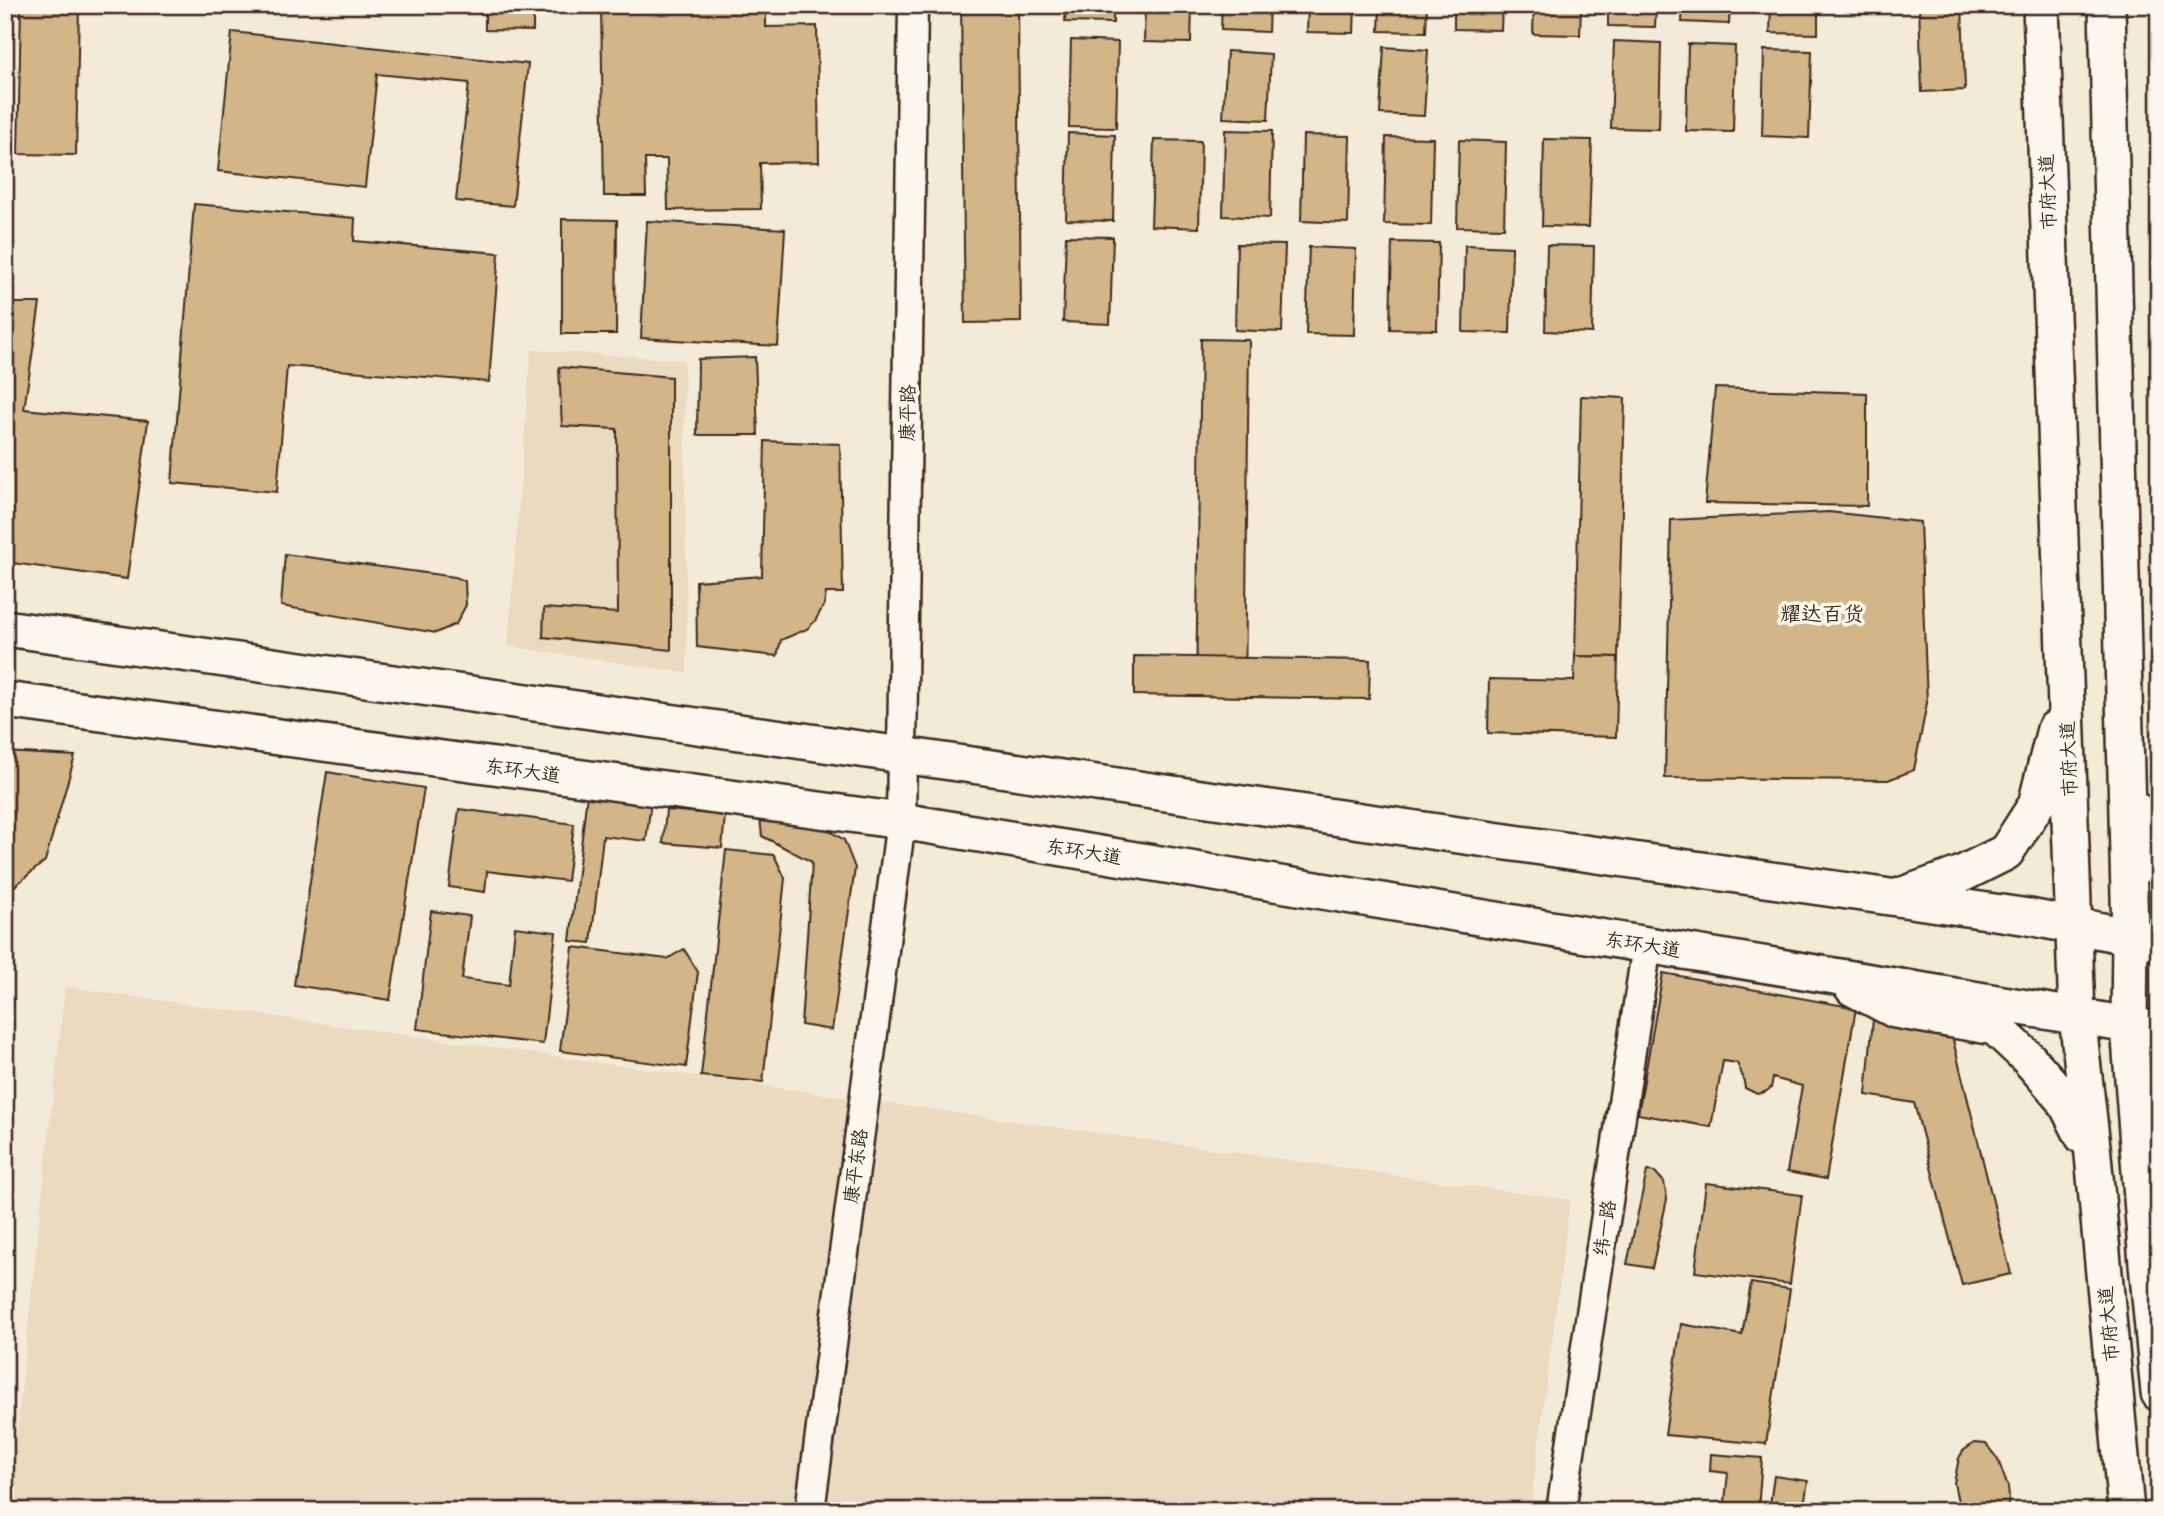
<svg xmlns="http://www.w3.org/2000/svg" width="2164" height="1516" viewBox="0 0 2164 1516" font-family="Kalam,'LXGW WenKai TC',sans-serif">
	<rect width="100%" height="100%" fill="#f3ead8"/>
	<filter id="ink" filterUnits="userSpaceOnUse"><feTurbulence type="fractalNoise" baseFrequency=".0143" numOctaves="2"/><feDisplacementMap in="SourceGraphic" scale="14" xChannelSelector="R" yChannelSelector="G"/><feConvolveMatrix kernelMatrix="1 2 1 2 8 2 1 2 1" color-interpolation-filters="sRGB"/></filter>
	<g filter="url(#ink)">
		<g fill="#e9dac0">
			<polygon points="531,350 684,360 687,673 508,646"/>
			<polygon points="65,987 1570,1200 1530,1511 8,1511"/>
		</g>
		<g fill="#d3b688" stroke="#3b2a1e" stroke-width="2">
			<polygon points="21,5 79,5 76,155 18,154"/>
			<polygon points="485,5 533,5 533,31 485,30"/>
			<polygon points="601,5 719,5 719,9 766,8 766,27 817,26 819,162 760,163 761,209 668,210 667,159 645,159 646,196 604,196"/>
			<polygon points="961,5 1018,5 1021,322 965,323"/>
			<polygon points="1066,5 1113,5 1113,23 1065,22"/>
			<polygon points="1145,5 1192,5 1191,43 1144,42"/>
			<polygon points="1222,5 1269,5 1268,32 1221,30"/>
			<polygon points="1308,5 1355,5 1354,33 1307,32"/>
			<polygon points="1380,5 1427,5 1426,32 1379,31"/>
			<polygon points="1454,5 1502,5 1501,30 1454,29"/>
			<polygon points="1534,5 1581,5 1580,35 1533,34"/>
			<polygon points="1608,5 1656,5 1655,27 1608,26"/>
			<polygon points="1683,5 1730,5 1729,24 1682,22"/>
			<polygon points="1771,5 1818,5 1818,34 1770,33"/>
			<polygon points="1919,5 1962,5 1965,90 1922,92"/>
			<polygon points="232,32 528,64 513,206 456,201 469,83 377,74 365,187 218,171"/>
			<polygon points="1071,40 1118,42 1116,128 1069,127"/>
			<polygon points="1614,41 1661,43 1659,129 1611,128"/>
			<polygon points="1688,44 1735,46 1733,132 1686,131"/>
			<polygon points="1384,47 1428,50 1424,116 1380,114"/>
			<polygon points="1764,50 1812,51 1809,138 1762,136"/>
			<polygon points="1227,51 1271,54 1268,120 1223,118"/>
			<polygon points="1225,130 1272,131 1270,218 1223,216"/>
			<polygon points="1068,133 1115,135 1113,221 1066,220"/>
			<polygon points="1303,135 1350,136 1348,223 1301,221"/>
			<polygon points="1386,137 1433,138 1431,225 1384,224"/>
			<polygon points="1544,139 1592,140 1589,227 1542,226"/>
			<polygon points="1154,140 1201,141 1199,228 1151,226"/>
			<polygon points="1459,140 1506,142 1504,228 1457,227"/>
			<polygon points="2156,199 2159,199 2159,697 2157,695"/>
			<polygon points="194,204 355,218 354,241 499,253 489,382 287,366 277,492 172,483"/>
			<polygon points="562,219 617,220 616,334 562,334"/>
			<polygon points="647,221 785,229 778,346 641,338"/>
			<polygon points="1066,236 1113,237 1110,324 1063,322"/>
			<polygon points="1392,242 1439,243 1437,330 1390,329"/>
			<polygon points="1237,244 1285,245 1282,332 1235,330"/>
			<polygon points="1465,245 1512,247 1510,333 1463,332"/>
			<polygon points="1547,245 1594,246 1592,333 1545,331"/>
			<polygon points="1309,247 1356,249 1354,335 1306,334"/>
			<polygon points="5,303 40,303 24,409 148,421 127,579 5,562"/>
			<polygon points="1201,339 1249,340 1245,696 1196,695"/>
			<polygon points="755,357 758,435 697,435 698,359"/>
			<polygon points="559,367 671,377 671,650 543,637 544,608 618,613 617,429 562,426"/>
			<polygon points="1715,388 1867,393 1867,506 1705,503"/>
			<polygon points="1581,396 1625,398 1618,657 1575,656"/>
			<polygon points="765,441 840,444 843,593 826,593 824,605 815,621 807,629 781,640 777,656 697,647 696,581 762,576"/>
			<polygon points="1829,512 1920,522 1927,703 1914,770 1888,780 1665,778 1671,520"/>
			<polygon points="285,554 455,577 465,581 466,605 456,624 436,633 281,606"/>
			<polygon points="1134,656 1370,660 1369,699 1134,695"/>
			<polygon points="1575,656 1618,657 1616,737 1488,733 1489,679 1574,681"/>
			<polygon points="5,752 75,756 45,861 10,890 5,951"/>
			<polygon points="327,772 424,788 390,1000 294,985"/>
			<polygon points="587,794 651,801 646,841 603,836 591,943 570,941"/>
			<polygon points="459,809 574,824 567,881 487,871 485,892 449,887"/>
			<polygon points="666,810 725,815 722,848 663,843"/>
			<polygon points="760,818 825,828 844,840 855,868 832,1030 801,1025 812,862 762,836"/>
			<polygon points="726,850 774,855 785,878 763,1082 701,1076"/>
			<polygon points="431,911 470,916 462,979 509,985 515,927 556,932 543,1044 417,1029"/>
			<polygon points="573,947 667,959 684,949 698,972 686,1067 560,1051"/>
			<polygon points="1663,973 1856,1008 1826,1179 1787,1172 1802,1086 1773,1078 1771,1088 1765,1092 1757,1094 1745,1088 1743,1077 1737,1063 1723,1061 1711,1127 1638,1114"/>
			<polygon points="1873,1019 1951,1032 2011,1274 1962,1285 1914,1103 1866,1095"/>
			<polygon points="1647,1171 1655,1172 1664,1182 1667,1199 1652,1268 1627,1264"/>
			<polygon points="1706,1183 1802,1195 1790,1284 1695,1272"/>
			<polygon points="1751,1283 1790,1289 1766,1444 1665,1435 1681,1324 1742,1335"/>
			<polygon points="1974,1443 1986,1444 1998,1460 2008,1487 2009,1498 2007,1511 1960,1511 1954,1483 1959,1458 1963,1451"/>
			<polygon points="1711,1454 1762,1458 1758,1511 1724,1511 1728,1473 1710,1471"/>
			<polygon points="1774,1476 1808,1481 1803,1511 1769,1511"/>
		</g>
		<g fill="none" stroke-linecap="round" stroke-linejoin="round">
			<g stroke="#3b2a1e" stroke-width="33">
				<g id="tertiary">
					<polyline points="810,1511 901,821 913,5"/>
					<polyline points="1561,1511 1647,945"/>
				</g>
			</g>
			<g stroke="#3b2a1e" stroke-width="40">
				<g id="primary">
					<polyline points="2041,5 2077,1016 2093,1155 2126,1511"/>
					<polyline points="2107,5 2130,936 2129,1026 2147,1264 2159,1393"/>
					<polyline points="5,628 902,755 2029,917 2159,942"/>
					<polyline points="5,700 901,821 2159,1030"/>
					<polyline points="2139,812 2153,857 2159,868"/>
					<polyline points="1900,896 1962,874 2006,852 2036,805 2055,729"/>
					<polyline points="1853,988 1895,1010 1995,1027 2028,1058 2064,1099 2083,1136"/>
				</g>
			</g>
			<use href="#tertiary" stroke="#fbf7ec" stroke-width="28"/>
			<use href="#primary" stroke="#fbf7ec" stroke-width="35"/>
		</g>
	</g>
	<g text-anchor="middle" stroke-width="7" stroke-linejoin="round" paint-order="stroke">
		<g font-size="19" fill="#3b2a1e" stroke="#fbf7ec">
			<text transform="translate(2047 192) rotate(-92)" y="7">市府大道</text>
			<text transform="translate(907 413) rotate(-89)" y="7">康平路</text>
			<text transform="translate(2068 759) rotate(-92)" y="7">市府大道</text>
			<text transform="translate(523 770) rotate(8)" y="7">东环大道</text>
			<text transform="translate(1084 851) rotate(9)" y="7">东环大道</text>
			<text transform="translate(1643 944) rotate(9)" y="7">东环大道</text>
			<text transform="translate(855 1166) rotate(-82)" y="7">康平东路</text>
			<text transform="translate(1604 1228) rotate(-81)" y="7">纬一路</text>
			<text transform="translate(2108 1324) rotate(-95)" y="7">市府大道</text>
		</g>
		<g font-size="21" fill="#3b2a1e" stroke="#fbf7ec">
			<text x="1822" y="621">耀达百货</text>
		</g>
	</g>
	<rect width="2164" height="1516" fill="none" stroke="#fbf7ec" stroke-width="28"/>
	<rect x="14" y="14" width="2136" height="1488" fill="none" stroke="#3b2a1e" stroke-width="2.5" filter="url(#ink)"/>
</svg>
